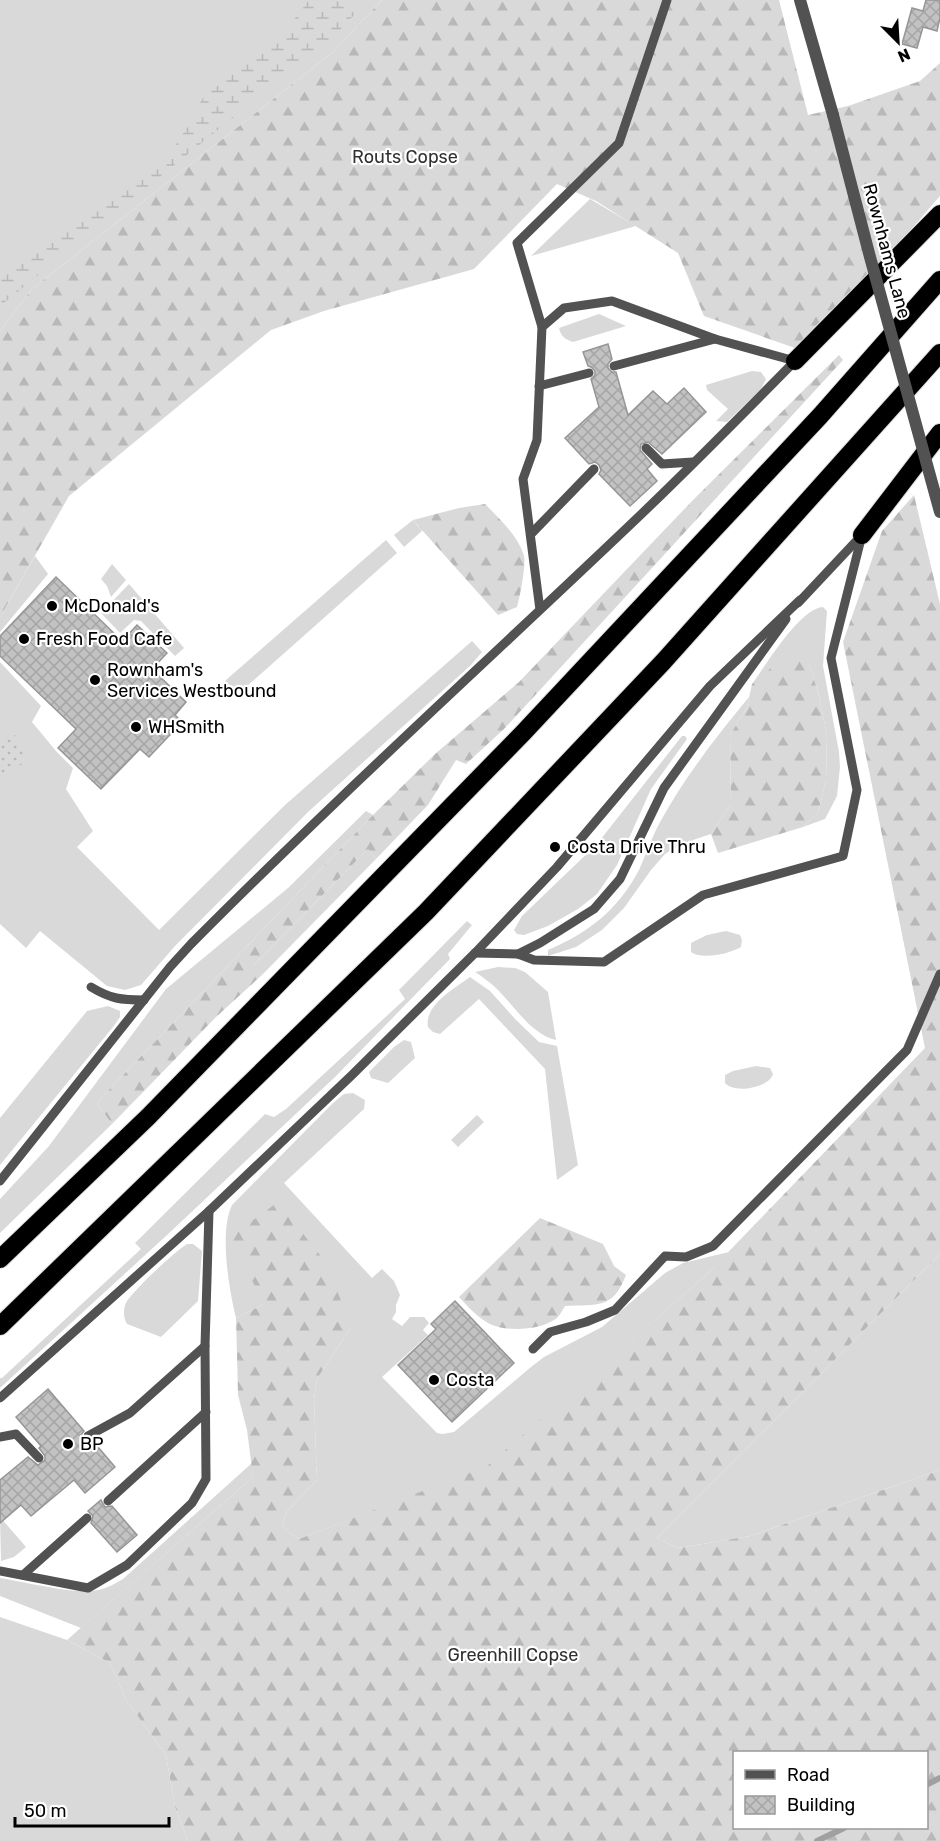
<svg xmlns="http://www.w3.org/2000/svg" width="940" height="1841" viewBox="0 0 940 1841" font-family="Rubik,sans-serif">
	<defs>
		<pattern id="forest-firs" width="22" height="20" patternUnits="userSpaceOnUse" patternTransform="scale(1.5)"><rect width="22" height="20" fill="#d9d9d9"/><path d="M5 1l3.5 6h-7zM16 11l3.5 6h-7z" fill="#b8b8b8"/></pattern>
		<pattern id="wetland-marsh" width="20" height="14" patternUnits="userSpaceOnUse" patternTransform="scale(1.5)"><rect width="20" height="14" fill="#d9d9d9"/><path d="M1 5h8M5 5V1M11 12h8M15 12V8" fill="none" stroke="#b8b8b8"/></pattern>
		<pattern id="park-dots" width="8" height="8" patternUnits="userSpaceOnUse" patternTransform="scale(1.5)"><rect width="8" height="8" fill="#d9d9d9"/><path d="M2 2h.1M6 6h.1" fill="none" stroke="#b8b8b8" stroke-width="1.8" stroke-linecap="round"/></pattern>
		<pattern id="building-cross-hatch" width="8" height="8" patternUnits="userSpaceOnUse" patternTransform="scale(1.5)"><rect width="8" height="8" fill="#c2c2c2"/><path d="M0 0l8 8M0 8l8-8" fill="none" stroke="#a5a5a5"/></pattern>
	</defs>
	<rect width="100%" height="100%" fill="#fff"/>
	<g fill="#d9d9d9">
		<polygon points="0,0 382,0 332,53 32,289 0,331"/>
		<polygon points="590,199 636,226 531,256"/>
		<path d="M599,314l27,12 -53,16c-8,-3 -12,-5 -14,-14z"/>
		<polygon points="752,371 761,372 766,379 761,389 727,422 716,421 728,409 707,390 706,385"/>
		<polygon points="413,520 422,531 404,547 394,535"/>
		<polygon points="386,540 397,553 246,687 226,691 222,686 226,680"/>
		<polygon points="35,556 48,574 0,632 0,617"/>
		<polygon points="112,564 126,580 111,597 107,586 101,579"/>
		<polygon points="129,584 184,648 175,656 141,621 134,620 120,633 101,613"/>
		<path d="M823,607l4,4 -4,55 16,86 1,15 -3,29 -12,23 -22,8 15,-14 8,-33 1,-45 -9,-43 -9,-28 -57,20c14,-19 48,-76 71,-77z"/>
		<polygon points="472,641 482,652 471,665 308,812 175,946 141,985 125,990 107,986 40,931 26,948 0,924 0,662 41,706 32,722 56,751 73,768 66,789 93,831 77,847 159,930 285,805"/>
		<path d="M749,697l-2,10 -17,28 1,69 -20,30 -30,10 -16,10 -14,16 -27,38 -22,22 -26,17 -28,9v-6c40,-17 70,-40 91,-80 7,-15 12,-31 20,-46 25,-46 57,-87 90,-127z"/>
		<polygon points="682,736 685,736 687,739 651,789 617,865 597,894 578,909 548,926 524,935 517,934 514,930 522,916 597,844"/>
		<polygon points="366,811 373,815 100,1099 97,1104 112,1124 0,1233 0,1199 49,1146 166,989 288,888"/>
		<polygon points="368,849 376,859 262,975 251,968"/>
		<polygon points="467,921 472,925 448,954 450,959 336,1076 166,1236 0,1388 0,1378 2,1378 141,1249 135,1243 265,1114 274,1117 286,1109 405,999 399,990"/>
		<path d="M726,931l14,4 2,5 -1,7c-12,7 -39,13 -50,5v-9l16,-8z"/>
		<path d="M498,967l17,1 10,4 23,20 8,48c-25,-6 -40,-32 -58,-50 -7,-7 -14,-12 -23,-18z"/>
		<path d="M470,977l20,14 26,29 23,22 18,4 21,119 -21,15 -12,-111 -66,-70 -39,35 -7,-2 -5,-5c-4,-22 27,-39 42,-50z"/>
		<polygon points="108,1006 120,1011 120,1017 113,1027 0,1165 0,1118 87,1011"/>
		<polygon points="404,1040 411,1042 415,1058 388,1083 371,1078 369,1072 394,1047"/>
		<path d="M756,1066l14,2 3,6c-4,14 -39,20 -48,9v-8l8,-4z"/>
		<path d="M353,1093l12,7 -1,9 -80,74 88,95 10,-9 12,12 6,14 -4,10v7l-4,7 10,7 8,-9h14l5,6 -6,7 5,5 -46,42 55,56 6,1 11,-2 77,-65 13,-10 58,-30 63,-54 18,-10 46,-11 -23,23 -219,192 -188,72 -12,-8 -5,-7 5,-13 30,-31 -3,-81 3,-20 34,-52 -87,-23 -28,14c-7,-29 -17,-86 -4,-113l101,-102 11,-9z"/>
		<polygon points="477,1115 484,1122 458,1147 451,1140"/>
		<path d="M187,1244h6l9,7 -4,50 -37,36 -34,-13c-4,-6 -4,-17 0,-23 8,-12 47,-49 60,-57z"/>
		<polygon points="940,1254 940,1470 750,1536 678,1548 657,1538"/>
		<path d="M252,1463l1,14 -172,151 -81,-32v-18c26,4 74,17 98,12 9,-2 17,-6 25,-11z"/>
		<polygon points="0,1517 26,1547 14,1557 1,1561"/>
		<polygon points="0,1617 67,1640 110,1663 126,1700 166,1755 175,1807 188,1841 0,1841"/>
	</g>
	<g fill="url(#forest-firs)" fill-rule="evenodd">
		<polygon points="382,0 779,0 808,115 848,106 920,81 940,63 940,196 895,248 795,348 704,316 678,253 596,201 557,184 474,269 324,311 271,330 69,496 0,617 0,331 32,289 332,53"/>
		<polygon points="839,355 843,360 504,729 466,764 456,760 428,805 376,859 368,849 252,967 262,975 216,1017 112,1124 97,1104 100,1099 373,815 435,754 519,682 694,499"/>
		<path d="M914,495l26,109v650l-283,284 21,10 72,-12 190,-66v371h-752l-13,-34 -9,-52 -40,-55 -16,-37 -43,-23 186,-163 -6,-47 -9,-35 -2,-77 28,-14 -34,-67 48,-35 49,62 24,63 -34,52 -3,20 3,81 -30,31 -5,13 5,7 12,8 188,-73 219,-191 219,-227 -82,-406 39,-111zM734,1752h192v76h-192z"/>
		<path d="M485,504c13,13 34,33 39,52 2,10 -4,40 -7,51l-19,8 -85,-95 46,-12z"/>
		<polygon points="784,657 809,664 818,692 827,735 826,780 818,813 803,827 718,853 711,834 731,804 730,735 747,707 752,684"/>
		<path d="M540,1218l63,26 11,22 12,9c-13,35 -29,29 -61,31 -2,3 -5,9 -8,12 -15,12 -47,14 -65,7 -13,-6 -24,-18 -33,-28z"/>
	</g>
	<polygon fill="url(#wetland-marsh)" points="309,0 368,0 325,46 287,74 0,306 0,274 34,253 133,184 167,157 182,136 190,119 205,95 277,42"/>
	<polygon fill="url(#park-dots)" points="15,735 27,762 0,775 0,741"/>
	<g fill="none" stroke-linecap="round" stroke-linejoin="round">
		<g stroke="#a0a0a0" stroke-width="6">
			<polyline points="926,1785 940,1778"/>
			<polyline points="817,1841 844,1828"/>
		</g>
	</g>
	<g fill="url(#building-cross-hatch)" stroke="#969696" stroke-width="1.5">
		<polygon points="926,0 940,0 940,18 937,31 923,27 917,48 902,44 912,8 923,11"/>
		<polygon points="608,344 612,359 608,364 608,368 612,372 616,372 628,415 653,391 667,404 684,388 706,412 662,454 648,442 641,444 640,450 652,464 647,469 657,481 630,506 599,474 601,470 599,465 595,462 589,464 565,438 599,407 591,379 595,375 595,371 591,367 588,366 583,352"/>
		<polygon points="56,577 122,641 137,625 167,653 152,669 186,702 175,715 182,722 149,757 140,749 101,789 58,748 76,729 0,656 0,636"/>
		<polygon points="455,1301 514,1363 452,1422 398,1365 436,1329 431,1324"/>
		<polygon points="48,1389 84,1431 81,1435 82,1440 87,1443 93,1441 115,1467 85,1493 74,1480 31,1516 21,1505 0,1523 0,1480 28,1457 38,1465 45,1460 45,1456 39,1448 41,1446 16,1417"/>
		<polygon points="101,1500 105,1507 112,1506 137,1535 117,1552 91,1523 93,1516 88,1511"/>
	</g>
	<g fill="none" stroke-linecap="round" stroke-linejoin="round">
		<g stroke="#dbdbdb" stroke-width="20">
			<g id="motorway">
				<polyline points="795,361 940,214"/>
				<polyline points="862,535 940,433"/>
				<polyline points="0,1259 148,1117 523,733 820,416 940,280"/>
				<polyline points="0,1326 426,912 663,662 940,353"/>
			</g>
		</g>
		<g stroke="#525252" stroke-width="9">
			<polyline points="542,327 517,243 619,143 667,0"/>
			<polyline points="614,366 715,339"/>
			<polyline points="539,386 589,373"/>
			<polyline points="646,448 662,464 693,462"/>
			<polyline points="531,534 594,469"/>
			<polyline points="798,603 860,537"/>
			<polyline points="475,953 518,954 534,960 604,962 703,895 843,856 857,790 831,658 862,535"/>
			<polyline points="518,954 540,943 594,909 620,879 664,788 786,619"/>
			<path d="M91,987c20,12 30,13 53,13"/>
			<path d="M0,1181l170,-214 21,-23c143,-144 293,-280 440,-420 56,-53 110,-108 164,-163l-80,-22 -103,-38 -48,7 -22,19 -5,113 -14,39 17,131"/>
			<polyline points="533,1349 550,1332 586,1322 615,1310 665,1256 686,1257 713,1246 907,1050 940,974"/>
			<polyline points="0,1398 209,1211 352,1075 475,953 557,867 710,686 800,600"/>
			<polyline points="88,1436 130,1413 205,1346"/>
			<polyline points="0,1437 16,1434 39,1458"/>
			<polyline points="108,1501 206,1412"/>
			<polyline points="0,1571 88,1588 127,1565 192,1503 206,1479 205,1346 209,1211"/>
			<polyline points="23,1575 87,1518"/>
		</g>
		<polyline stroke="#525252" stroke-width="12" points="800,0 833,115"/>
		<use href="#motorway" stroke="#000" stroke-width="18"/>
		<polyline stroke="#525252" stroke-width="12" points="833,115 870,257 940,512"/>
	</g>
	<g fill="#000" stroke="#fff" stroke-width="2">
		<circle cx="52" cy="606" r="6"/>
		<circle cx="24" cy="639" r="6"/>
		<circle cx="95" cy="680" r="6"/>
		<circle cx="136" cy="727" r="6"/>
		<circle cx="555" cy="847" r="6"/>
		<circle cx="434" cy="1380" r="6"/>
		<circle cx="68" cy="1444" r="6"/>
	</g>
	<g text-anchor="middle" stroke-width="4.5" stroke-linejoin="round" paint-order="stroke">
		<g font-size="18" fill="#303030" stroke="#fff">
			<text x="405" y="163">Routs Copse</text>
			<text x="513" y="1661">Greenhill Copse</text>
		</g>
		<g font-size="18" fill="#000" stroke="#fff">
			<text transform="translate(887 251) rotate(75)" y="6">Rownhams Lane</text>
		</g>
		<g font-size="18" fill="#000" stroke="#fff" text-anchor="start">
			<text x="64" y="612">McDonald's</text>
			<text x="36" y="645">Fresh Food Cafe</text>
			<text x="107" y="676">Rownham's<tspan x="107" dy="21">Services Westbound</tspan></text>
			<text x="148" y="733">WHSmith</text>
			<text x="567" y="853">Costa Drive Thru</text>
			<text x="446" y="1386">Costa</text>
			<text x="80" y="1450">BP</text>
		</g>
	</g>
	<rect x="733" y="1751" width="195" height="78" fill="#ffffff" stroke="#999999" stroke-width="1.5"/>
	<rect x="745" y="1770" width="30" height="9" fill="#525252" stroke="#999999" stroke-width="1.5"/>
	<text x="787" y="1781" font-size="18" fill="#000000">Road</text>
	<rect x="745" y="1796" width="30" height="18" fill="url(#building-cross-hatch)" stroke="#999999" stroke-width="1.5"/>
	<text x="787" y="1811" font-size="18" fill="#000000">Building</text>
	<g transform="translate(898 42) rotate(156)" stroke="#ffffff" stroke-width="4.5" paint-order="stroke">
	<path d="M0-4.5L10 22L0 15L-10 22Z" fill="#000000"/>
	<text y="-9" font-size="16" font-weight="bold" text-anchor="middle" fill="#000000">N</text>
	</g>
	<path d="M15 1817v9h154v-9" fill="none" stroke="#000000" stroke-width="3"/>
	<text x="24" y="1817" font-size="18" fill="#000000" stroke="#ffffff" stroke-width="4.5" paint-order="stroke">50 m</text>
</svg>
